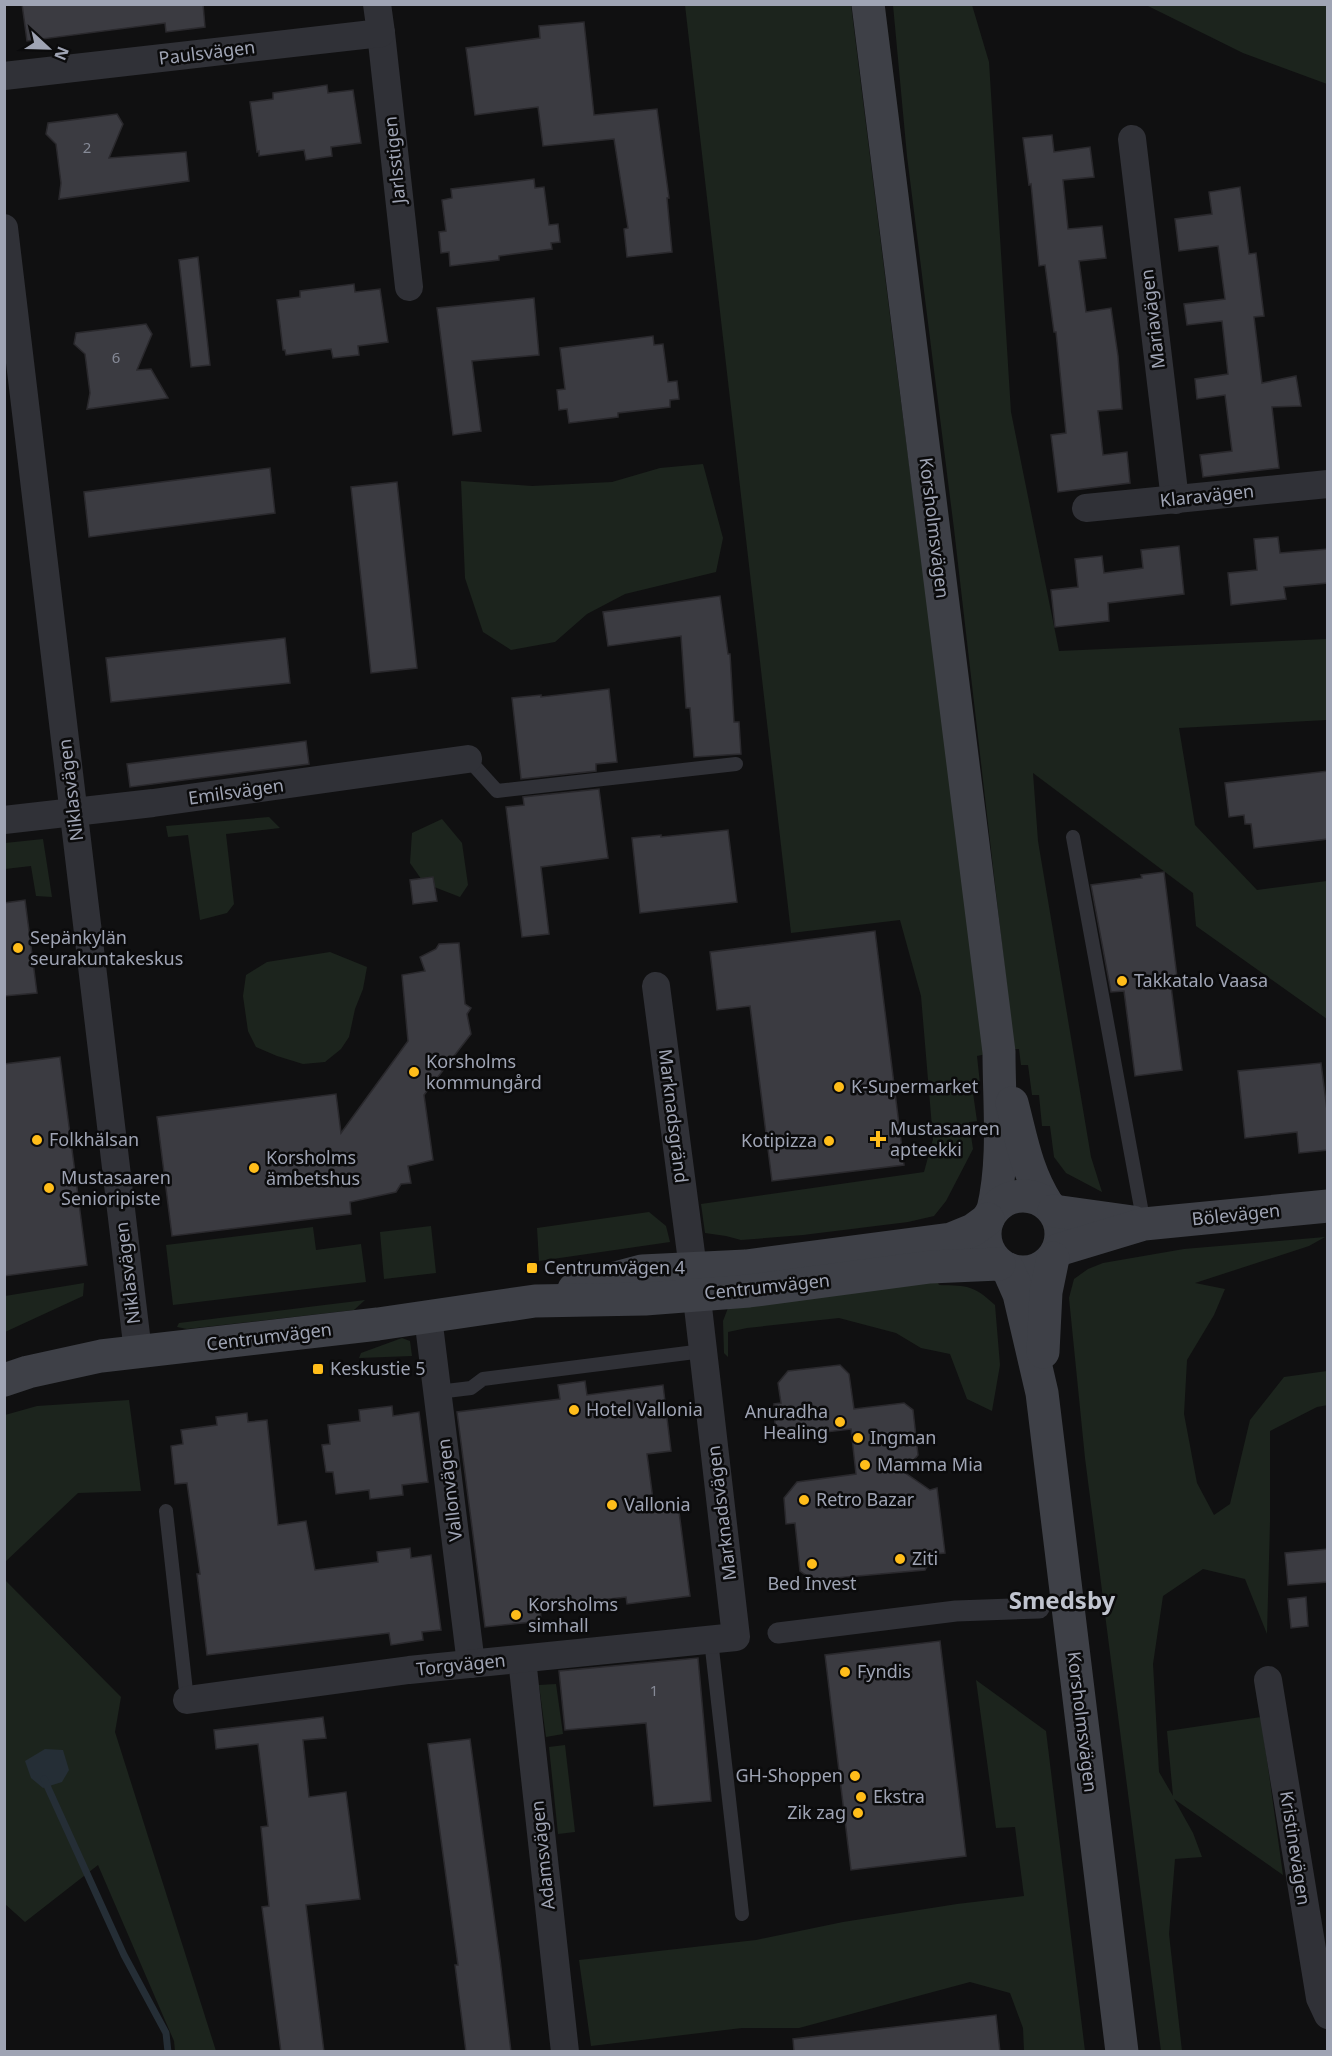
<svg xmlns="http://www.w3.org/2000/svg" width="1332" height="2056" viewBox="0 0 1332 2056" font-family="'Noto Sans',sans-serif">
	<rect width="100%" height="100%" fill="#101011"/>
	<g fill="#1c241d">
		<polygon points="685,5 851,5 893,340 986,1054 977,1056 980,1084 972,1086 977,1121 969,1122 973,1149 946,1201 934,1216 908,1222 803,1235 741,1240 726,1236 705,1233 701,1204 924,1172 933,1139 921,996 900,920 791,933"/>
		<polygon points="893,5 972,5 989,62 1011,412 1059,651 1327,639 1327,720 1179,728 1195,825 1257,890 1327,881 1327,1019 1196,926 1193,893 1033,773 1038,841 1091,1157 1102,1192 1066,1173 1054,1157 1050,1126 1042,1126 1039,1095 1032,1095 1028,1065 1021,1065 1019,1049 1014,1049 954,529 907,156"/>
		<polygon points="1146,5 1327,5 1327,84 1243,53"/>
		<polygon points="703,464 723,538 716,572 625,594 587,614 555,642 511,650 483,632 465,578 461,481 532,486 612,482 660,468"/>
		<polygon points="269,817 280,828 226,834 234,904 227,913 200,920 188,835 168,837 166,826"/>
		<polygon points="442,819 462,843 468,885 460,897 424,883 410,863 412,833"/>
		<polygon points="43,839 52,897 36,896 31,866 5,869 5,843"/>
		<polygon points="330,952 367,967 363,989 355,1009 349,1037 341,1049 325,1062 303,1064 277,1056 256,1047 248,1031 243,996 246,975 267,962"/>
		<polygon points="649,1212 666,1226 670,1242 539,1261 537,1228"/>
		<polygon points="431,1226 436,1273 384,1279 380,1232"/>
		<polygon points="313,1227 316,1250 361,1244 366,1282 173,1305 166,1245"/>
		<polygon points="1325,1237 1309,1246 1195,1283 1225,1289 1214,1315 1187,1360 1184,1414 1197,1483 1214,1515 1230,1504 1250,1420 1284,1377 1327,1371 1328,1405 1317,1407 1270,1431 1270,1522 1267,1634 1245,1579 1203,1569 1163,1596 1153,1664 1159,1772 1173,1796 1167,1731 1261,1717 1283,1875 1174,1799 1193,1833 1202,1857 1175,1859 1169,1934 1182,2051 1161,2051 1085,1458 1069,1298 1074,1279 1088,1269 1103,1263 1184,1249"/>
		<path d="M936,1278l3,7c30,1 34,0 56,20l5,60 -8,46 -25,-12 -17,-45 -29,-6 -25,-15 -57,-15 -92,10 -19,4v25l-4,-4 -1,-32 5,-13z"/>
		<polygon points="84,1283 83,1296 5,1332 5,1296"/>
		<polygon points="365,1300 354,1310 187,1329 177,1327 179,1323"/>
		<polygon points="402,1338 410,1341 412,1356 359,1358 361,1353"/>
		<polygon points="129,1400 141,1491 78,1493 5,1562 5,1415 37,1406"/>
		<polygon points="5,1580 121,1697 115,1732 216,2051 175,2051 174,2041 98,1865 25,1922 5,1904"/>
		<polygon points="976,1680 1046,1731 1085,2051 1024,2051 1023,2028 1010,1993 970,1982 799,2028 742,2028 591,2046 579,1960 756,1940 843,1922 957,1904 1024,1896 1015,1827 996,1828"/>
		<polygon points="556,1684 563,1734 546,1737 539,1685"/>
		<polygon points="565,1745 575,1832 558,1834 549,1747"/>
	</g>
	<polygon fill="#252e36" points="45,1749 63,1750 69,1770 62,1782 43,1788 31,1778 25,1761"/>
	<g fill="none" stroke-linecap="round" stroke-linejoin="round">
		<polyline stroke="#252e36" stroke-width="7" points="44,1779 124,1955 166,2033 168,2052"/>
	</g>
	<g fill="#3b3b41" stroke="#2a292d" stroke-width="1.5">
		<polygon points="22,4 203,4 205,27 166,32 165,23 27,41"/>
		<polygon points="584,22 594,115 657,109 669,198 667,198 672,252 627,257 624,229 628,228 614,139 543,146 538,107 475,115 466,48 540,38 539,26"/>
		<polygon points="327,85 328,93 353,90 361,143 331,147 332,156 306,160 304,150 259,156 259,151 257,152 250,102 273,99 273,93"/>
		<polygon points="117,114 123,124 109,158 186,152 189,181 59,199 61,183 56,144 46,134 48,123"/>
		<polygon points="1052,135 1054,152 1090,147 1094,177 1063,180 1068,229 1102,226 1106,258 1079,261 1086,312 1111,308 1118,356 1122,409 1098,411 1103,455 1127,452 1130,483 1058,492 1051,435 1066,433 1056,332 1054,332 1045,265 1039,266 1031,184 1029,185 1023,138"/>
		<polygon points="534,179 535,188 544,187 549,225 558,224 560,242 551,243 552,249 499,256 499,260 450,266 449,252 441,253 439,232 446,231 442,200 452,198 451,189"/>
		<polygon points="1240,187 1249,254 1256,253 1264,316 1254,317 1262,383 1296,376 1301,406 1272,407 1279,468 1203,477 1200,455 1232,451 1225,395 1197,399 1195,379 1228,374 1222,321 1187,325 1184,304 1225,299 1218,246 1179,251 1175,219 1212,214 1209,192"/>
		<polygon points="198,257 210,365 191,367 179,260"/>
		<polygon points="354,284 355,292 380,289 388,342 358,346 359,355 333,358 331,349 286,355 285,350 283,350 277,300 300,297 300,291"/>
		<polygon points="534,298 539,355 472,361 481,431 453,435 437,308"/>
		<polygon points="146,324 152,334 137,370 151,369 168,398 87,409 90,393 85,354 74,344 76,333"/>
		<polygon points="653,336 654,345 663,344 668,382 677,381 679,399 670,400 670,407 618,413 618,417 569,423 567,409 559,410 557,390 565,389 560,348"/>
		<polygon points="270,468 275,513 89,537 84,492"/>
		<polygon points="397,482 417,668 371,673 351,487"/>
		<polygon points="1278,537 1280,553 1328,549 1328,583 1284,587 1286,599 1231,605 1228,573 1257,570 1254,539"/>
		<polygon points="1179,546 1184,594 1108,603 1109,621 1055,627 1051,590 1078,587 1075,559 1102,556 1104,573 1143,568 1141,550"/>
		<polygon points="720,596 728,654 730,654 734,722 739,722 741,754 694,757 690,708 686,708 681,636 608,646 603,612"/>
		<polygon points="285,638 290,683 111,702 106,658"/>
		<polygon points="609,689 617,762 596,764 596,771 521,779 512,698 541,695 541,697"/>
		<polygon points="306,741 309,764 130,787 127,764"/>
		<polygon points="1328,771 1328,839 1254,848 1251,824 1245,824 1244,815 1229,817 1225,783"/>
		<polygon points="599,789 608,858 541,867 549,934 522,937 506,807 524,805 523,797"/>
		<polygon points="728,830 737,902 640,913 632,838 661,835 661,837"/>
		<polygon points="1164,872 1178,985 1171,986 1182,1070 1135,1076 1124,991 1111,992 1091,885 1142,878 1141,875"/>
		<polygon points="433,877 437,901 413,904 410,880"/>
		<polygon points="25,900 37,993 4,996 4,903"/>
		<polygon points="875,931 904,1165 772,1181 750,1006 717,1010 710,952"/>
		<polygon points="459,943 465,1004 471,1008 467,1014 471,1034 424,1095 433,1160 408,1166 411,1183 401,1184 396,1192 350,1202 351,1214 172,1236 157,1117 336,1094 341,1133 408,1041 402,975 425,971 420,957 436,949 439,944"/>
		<polygon points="60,1057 87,1265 4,1276 4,1064"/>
		<polygon points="1321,1063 1328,1118 1328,1150 1299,1153 1297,1132 1245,1138 1238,1071"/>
		<polygon points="840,1365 849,1374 854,1409 904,1403 913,1410 918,1455 904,1472 930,1490 937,1488 945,1553 934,1554 925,1570 813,1580 800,1571 795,1523 786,1524 784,1498 797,1482 856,1474 851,1429 791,1436 775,1424 774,1404 781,1403 778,1383 788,1371"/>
		<polygon points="585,1381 587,1395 663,1385 671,1451 647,1454 654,1507 678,1504 690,1596 627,1604 626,1597 575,1603 575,1600 540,1604 541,1621 485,1627 457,1412 560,1399 558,1385"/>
		<polygon points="392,1406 393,1416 419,1412 428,1482 402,1485 403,1495 370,1499 369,1490 336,1494 333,1472 326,1472 322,1445 330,1444 328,1425 360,1421 359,1410"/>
		<polygon points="247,1413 248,1422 267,1420 278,1525 306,1521 315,1570 378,1562 377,1552 410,1548 411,1558 431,1555 441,1630 422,1632 423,1640 391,1645 389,1633 207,1655 197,1574 200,1574 187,1483 175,1484 171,1446 183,1444 181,1430 217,1425 216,1417"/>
		<polygon points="1328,1549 1328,1582 1288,1585 1285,1553"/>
		<polygon points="1306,1597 1308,1626 1291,1628 1288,1599"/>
		<polygon points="940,1641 966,1856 851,1870 825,1655"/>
		<polygon points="698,1658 711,1801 654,1806 646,1723 565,1730 559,1671"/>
		<polygon points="323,1717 326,1738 303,1740 309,1797 346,1792 360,1899 306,1905 324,2052 281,2052 262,1907 269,1906 261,1827 268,1826 258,1744 216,1749 214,1730"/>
		<polygon points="470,1739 500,1959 511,2052 466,2052 455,1965 458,1965 428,1744"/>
		<polygon points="996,2015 1000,2052 794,2052 793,2039"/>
	</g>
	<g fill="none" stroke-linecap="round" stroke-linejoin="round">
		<g stroke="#303137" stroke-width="14">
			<polyline points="468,759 497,791 736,764"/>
			<polyline points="1073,837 1144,1224"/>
			<polyline points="438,1392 471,1388 483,1379 703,1351"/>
			<polyline points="166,1511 187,1700"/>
			<polyline points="711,1640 742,1914"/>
		</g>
		<polyline stroke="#303137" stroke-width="21" points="778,1633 956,1611 1039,1608"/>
		<g stroke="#303137" stroke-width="28">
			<polyline points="381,33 409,287"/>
			<polyline points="4,76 381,33 377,4"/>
			<polyline points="1132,139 1175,500"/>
			<polyline points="4,228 138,1352"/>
			<polyline points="1086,508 1328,484"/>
			<polyline points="4,820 153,803 468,759"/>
			<polyline points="428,1317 471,1664"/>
			<polyline points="522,1659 565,2052"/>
			<polyline points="1268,1680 1320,1998 1328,2015"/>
			<polyline points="187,1700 409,1670 736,1637 698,1307 656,986"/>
		</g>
		<g stroke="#3e4047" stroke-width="33">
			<path d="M868,4l131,1048c0,52 6,107 -6,158"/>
			<path d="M1012,1103c10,38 14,67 35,101"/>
			<circle cx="1023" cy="1234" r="38"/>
			<polyline points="1054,1211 1133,1222"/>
			<polyline points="1058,1250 1144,1224 1328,1206"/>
			<polyline points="1008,1269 1019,1294 1042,1393 1122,2052"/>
			<polyline points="574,1289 642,1271 746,1266 951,1239 973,1230 988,1219"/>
			<polyline points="1043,1352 1046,1292 1053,1258"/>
			<polyline points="4,1380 28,1372 101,1356 378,1324 535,1301 645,1299 749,1291 930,1267 999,1264"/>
		</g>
	</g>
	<g fill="#ffbd1a" stroke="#0b0b0c" stroke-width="2">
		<circle cx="18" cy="948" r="6"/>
		<circle cx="1122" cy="981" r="6"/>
		<circle cx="414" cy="1072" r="6"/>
		<circle cx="839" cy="1087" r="6"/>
		<path d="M875 1130h6v6h6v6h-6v6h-6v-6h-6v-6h6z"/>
		<circle cx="37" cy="1140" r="6"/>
		<circle cx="829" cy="1141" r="6"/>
		<circle cx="254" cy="1168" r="6"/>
		<circle cx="49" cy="1188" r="6"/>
		<rect x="526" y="1262" width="12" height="12" rx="3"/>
		<rect x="312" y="1363" width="12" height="12" rx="3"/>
		<circle cx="574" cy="1410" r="6"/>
		<circle cx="840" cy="1422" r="6"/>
		<circle cx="858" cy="1438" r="6"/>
		<circle cx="865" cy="1465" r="6"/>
		<circle cx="804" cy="1500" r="6"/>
		<circle cx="612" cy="1505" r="6"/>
		<circle cx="900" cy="1559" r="6"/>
		<circle cx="812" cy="1564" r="6"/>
		<circle cx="516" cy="1615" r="6"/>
		<circle cx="845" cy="1672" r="6"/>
		<circle cx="855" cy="1776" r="6"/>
		<circle cx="861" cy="1797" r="6"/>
		<circle cx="858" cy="1813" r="6"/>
	</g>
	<g text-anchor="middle" stroke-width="5" stroke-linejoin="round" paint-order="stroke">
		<g font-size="15" fill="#868a97">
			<text x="87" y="153">2</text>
			<text x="116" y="363">6</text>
			<text x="654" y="1696">1</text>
		</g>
		<g font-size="18" fill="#9fa4b4" stroke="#0b0b0c">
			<text transform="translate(207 53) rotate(-7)" y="6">Paulsvägen</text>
			<text transform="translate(395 160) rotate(-96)" y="6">Jarlsstigen</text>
			<text transform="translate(1153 319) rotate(-97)" y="6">Mariavägen</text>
			<text transform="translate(1207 496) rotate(-6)" y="6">Klaravägen</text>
			<text transform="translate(934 528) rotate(83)" y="6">Korsholmsvägen</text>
			<text transform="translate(71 790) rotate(-97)" y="6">Niklasvägen</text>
			<text transform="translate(236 792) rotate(-8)" y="6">Emilsvägen</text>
			<text transform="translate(673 1116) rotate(83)" y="6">Marknadsgränd</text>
			<text transform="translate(1236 1215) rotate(-6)" y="6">Bölevägen</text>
			<text transform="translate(128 1273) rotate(-97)" y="6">Niklasvägen</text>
			<text transform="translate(767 1287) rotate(-6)" y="6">Centrumvägen</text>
			<text transform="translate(269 1337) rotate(-7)" y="6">Centrumvägen</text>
			<text transform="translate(450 1490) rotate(-97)" y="6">Vallonvägen</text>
			<text transform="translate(722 1513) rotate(-97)" y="6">Marknadsvägen</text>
			<text transform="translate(461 1665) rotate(-6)" y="6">Torgvägen</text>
			<text transform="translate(1082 1722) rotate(83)" y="6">Korsholmsvägen</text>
			<text transform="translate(1295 1848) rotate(81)" y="6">Kristinevägen</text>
			<text transform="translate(543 1855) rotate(-96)" y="6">Adamsvägen</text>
		</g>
		<g font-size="18" fill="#9fa4b4" stroke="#0b0b0c" text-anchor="start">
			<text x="30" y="944">Sepänkylän<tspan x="30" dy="21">seurakuntakeskus</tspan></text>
			<text x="1134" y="987">Takkatalo Vaasa</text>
			<text x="426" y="1068">Korsholms<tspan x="426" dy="21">kommungård</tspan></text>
			<text x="851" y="1093">K-Supermarket</text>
			<text x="890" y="1135">Mustasaaren<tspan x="890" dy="21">apteekki</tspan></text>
			<text x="49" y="1146">Folkhälsan</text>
			<text x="817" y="1147" text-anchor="end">Kotipizza</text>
			<text x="266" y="1164">Korsholms<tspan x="266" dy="21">ämbetshus</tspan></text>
			<text x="61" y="1184">Mustasaaren<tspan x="61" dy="21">Senioripiste</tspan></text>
			<text x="544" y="1274">Centrumvägen 4</text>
			<text x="330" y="1375">Keskustie 5</text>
			<text x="586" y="1416">Hotel Vallonia</text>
			<text x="828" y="1418" text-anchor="end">Anuradha<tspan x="828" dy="21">Healing</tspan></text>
			<text x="870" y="1444">Ingman</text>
			<text x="877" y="1471">Mamma Mia</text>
			<text x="816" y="1506">Retro Bazar</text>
			<text x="624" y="1511">Vallonia</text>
			<text x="912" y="1565">Ziti</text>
			<text x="812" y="1590" text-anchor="middle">Bed Invest</text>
			<text x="528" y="1611">Korsholms<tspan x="528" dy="21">simhall</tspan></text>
			<text x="857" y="1678">Fyndis</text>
			<text x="843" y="1782" text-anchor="end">GH-Shoppen</text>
			<text x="873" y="1803">Ekstra</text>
			<text x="846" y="1819" text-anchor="end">Zik zag</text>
		</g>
		<g font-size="24" font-weight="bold" fill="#c0c4cf" stroke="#0b0b0c">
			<text x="1062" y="1609">Smedsby</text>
		</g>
	</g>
	<rect width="1332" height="2056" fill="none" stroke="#9fa4b4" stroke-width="12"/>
	<g transform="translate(48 48) rotate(112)" stroke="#0b0b0c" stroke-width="4.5" paint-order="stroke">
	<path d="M0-4.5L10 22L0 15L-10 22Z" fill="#9fa4b4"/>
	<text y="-9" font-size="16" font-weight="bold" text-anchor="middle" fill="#9fa4b4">N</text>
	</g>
</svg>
